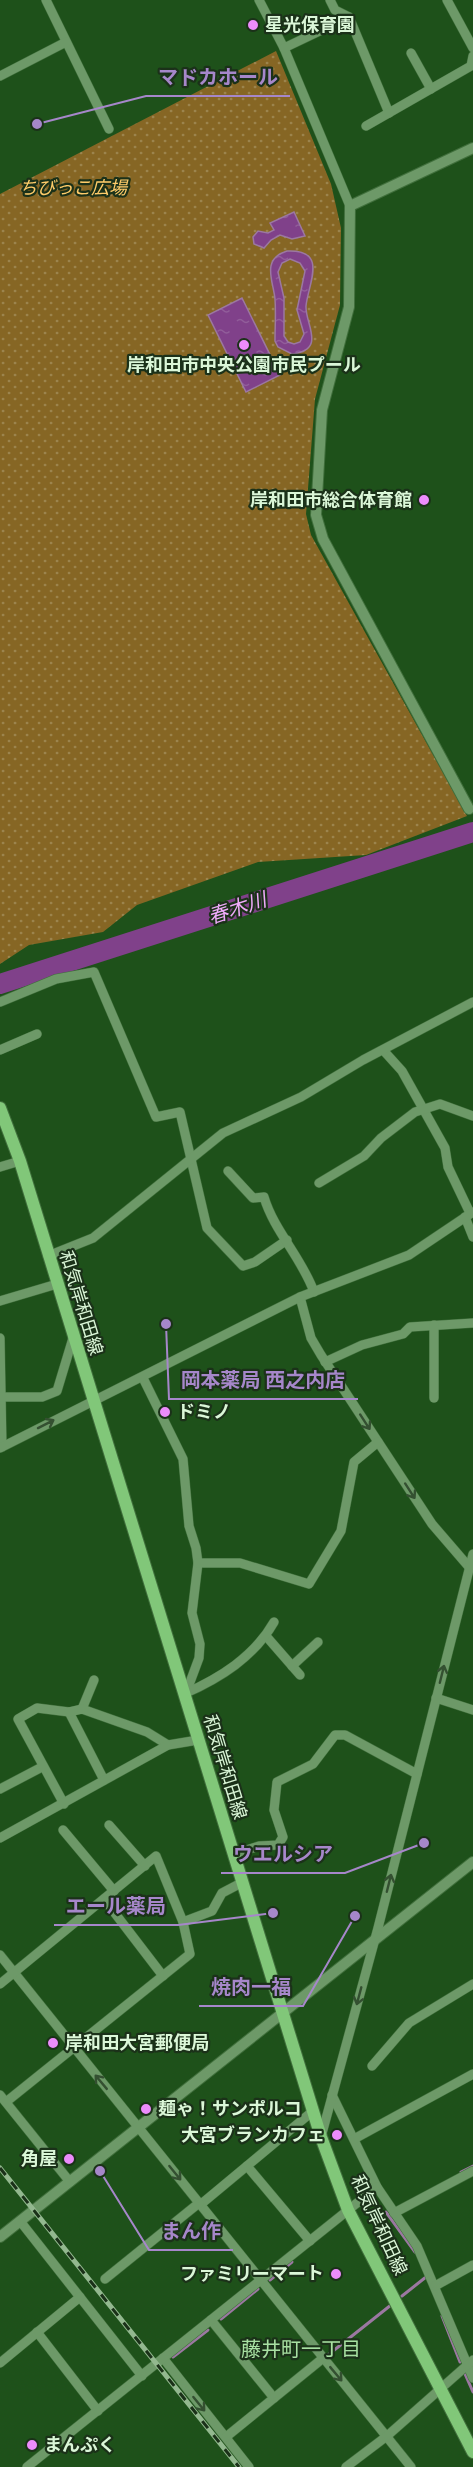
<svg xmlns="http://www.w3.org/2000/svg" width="473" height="2467" viewBox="0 0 473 2467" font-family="Merriweather,'Noto Sans JP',serif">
	<defs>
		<pattern id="park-dots" width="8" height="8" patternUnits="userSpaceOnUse" patternTransform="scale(1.5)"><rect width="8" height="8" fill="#866624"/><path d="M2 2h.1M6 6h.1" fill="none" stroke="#9c844d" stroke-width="1.8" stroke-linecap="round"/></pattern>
		<pattern id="water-ripples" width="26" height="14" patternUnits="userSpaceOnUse" patternTransform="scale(1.5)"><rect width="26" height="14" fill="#80418a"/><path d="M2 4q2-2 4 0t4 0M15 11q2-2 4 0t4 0" fill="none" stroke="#915d9a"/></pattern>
	</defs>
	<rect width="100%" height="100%" fill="#1e511a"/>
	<polygon fill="url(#park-dots)" points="276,51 331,184 341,228 340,305 315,399 306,514 311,535 467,816 366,855 258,862 137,905 103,932 29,945 0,964 0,194"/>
	<g fill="url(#water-ripples)" stroke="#9b78a1" stroke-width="1.5" fill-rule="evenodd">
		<polygon points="294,212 305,236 292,239 280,235 271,240 264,248 254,244 253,237 258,231 268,233 274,230 270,223"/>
		<path d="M287,251c42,-2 21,33 19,55 -1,18 21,44 -14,48l-14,-7 -3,-6c0,-14 1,-28 0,-42 -2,-19 -14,-40 12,-48zM290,259l10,4 5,8 -8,39 7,24 -4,8 -6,2 -6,-2 -4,-6v-38l-6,-26 4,-9z"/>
		<polygon points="242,298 280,375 246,392 208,315"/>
	</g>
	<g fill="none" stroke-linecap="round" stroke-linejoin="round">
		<g stroke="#9b78a1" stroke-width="3">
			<polyline points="461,2172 473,2166"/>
			<polyline points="386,2212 415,2252"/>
			<polyline points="270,2280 292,2262"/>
			<polyline points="402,2296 426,2277"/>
			<polyline points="442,2316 460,2362"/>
			<polyline points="221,2319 258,2289"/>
			<polyline points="328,2355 391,2305"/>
			<polyline points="173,2357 208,2330"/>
			<polyline points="465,2374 473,2392"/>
		</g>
		<polyline stroke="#80418a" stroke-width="20" points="0,984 473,832"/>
		<g stroke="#406f3c" stroke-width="10">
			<g id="minor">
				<polyline points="46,0 109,129"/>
				<polyline points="259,0 284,48 350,206"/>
				<polyline points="330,0 335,10 349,17 389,113"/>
				<polyline points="447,0 473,48"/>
				<polyline points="284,48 349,17"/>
				<polyline points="411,53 431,89"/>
				<polyline points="0,76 66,42"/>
				<polyline points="366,126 471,66 473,56"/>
				<polyline points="0,1002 56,979 94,972 156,1117 180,1112 207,1228 243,1266 255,1262 287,1240"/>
				<polyline points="0,1050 37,1034"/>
				<polyline points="383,1050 402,1071 445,1148 448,1167 470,1213"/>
				<polyline points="0,1167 20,1161"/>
				<path d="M228,1171l25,27 11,-1c10,34 38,61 50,95"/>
				<polyline points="319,1183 364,1156 381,1138 415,1112 440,1104 473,1116"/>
				<polyline points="465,1217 473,1237"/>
				<polyline points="48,1256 93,1238 223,1133 301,1097 363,1060 473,1002"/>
				<polyline points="300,1297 311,1338 321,1355 432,1524 469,1567"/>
				<polyline points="0,1301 57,1284"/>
				<polyline points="0,1338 2,1447"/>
				<polyline points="325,1362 362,1345 403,1334 410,1327 473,1323"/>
				<polyline points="143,1378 183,1459 189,1526 196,1548 198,1563 192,1613 200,1644 199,1658 186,1693"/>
				<polyline points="1,1397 42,1397 57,1391 73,1338"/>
				<polyline points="434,1398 434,1325"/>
				<polyline points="0,1448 300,1297 409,1255 473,1212"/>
				<polyline points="198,1563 240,1563 309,1584 341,1531 354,1462 378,1442"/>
				<polyline points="266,1636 300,1675"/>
				<polyline points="292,1666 318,1642"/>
				<path d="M184,1694c36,-16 70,-37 90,-72"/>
				<polyline points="436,1698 473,1710"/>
				<polyline points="82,1709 94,1680"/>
				<polyline points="69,1712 104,1780"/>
				<polyline points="0,1789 42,1767"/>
				<polyline points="64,1804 18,1719 37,1708 69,1712 82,1709 147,1732 168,1745"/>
				<polyline points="109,1825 145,1866"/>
				<polyline points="63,1830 114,1891"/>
				<polyline points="0,1838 168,1745 198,1740"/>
				<polyline points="234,1854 259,1846 278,1845 283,1837 274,1810 277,1782 313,1764 335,1735 345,1735 417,1774"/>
				<polyline points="104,1899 163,1976"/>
				<polyline points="183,1922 212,1911 222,1893 243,1882"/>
				<polyline points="0,1955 411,2467"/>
				<polyline points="0,1984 156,1856 183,1922 190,1954 6,2102"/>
				<polyline points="372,2066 409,2023 473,1984"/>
				<polyline points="0,2095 70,2182"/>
				<polyline points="332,2095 377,2187 417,2246 473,2378"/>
				<polyline points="321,2137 378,1928 473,1554"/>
				<polyline points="354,2139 473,2074"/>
				<polyline points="247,2166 310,2241"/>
				<polyline points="200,2205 313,2111"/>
				<polyline points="394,2213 473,2171"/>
				<polyline points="20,2221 142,2376"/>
				<polyline points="105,2279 199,2203"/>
				<polyline points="435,2286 473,2265"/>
				<polyline points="211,2320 274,2398"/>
				<polyline points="37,2332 98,2411"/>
				<polyline points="163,2358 249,2467"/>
				<polyline points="0,2363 80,2297"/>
				<polyline points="226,2437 322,2359"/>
				<polyline points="27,2467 377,2187"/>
				<polyline points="346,2467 387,2436 473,2360"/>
			</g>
		</g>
		<g stroke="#406f3c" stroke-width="12">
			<g id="tertiary">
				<polyline points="469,809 323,539 316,515 322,410 349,307 350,206 473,148"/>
				<polyline points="0,2237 473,1862"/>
			</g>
		</g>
		<g stroke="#406f3c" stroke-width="14">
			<polyline id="secondary" points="0,1108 20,1161 321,2137 348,2210 473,2452"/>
		</g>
		<use href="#minor" stroke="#6d9968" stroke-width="9"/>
		<use href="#tertiary" stroke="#6d9968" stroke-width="10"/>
		<use href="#secondary" stroke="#81c779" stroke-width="12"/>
		<g stroke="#93b88f" stroke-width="5">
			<polyline id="rail" points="0,2168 239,2467"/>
		</g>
		<use href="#rail" stroke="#1b3119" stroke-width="3" stroke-dasharray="9" stroke-linecap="butt"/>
	</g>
	<defs><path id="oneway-shaft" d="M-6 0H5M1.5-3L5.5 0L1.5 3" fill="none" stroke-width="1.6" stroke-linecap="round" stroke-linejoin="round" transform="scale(1.5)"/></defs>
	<g stroke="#345031">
		<use href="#oneway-shaft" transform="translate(365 1422) rotate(57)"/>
		<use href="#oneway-shaft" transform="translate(46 1424) rotate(-27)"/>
		<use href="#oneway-shaft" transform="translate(410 1491) rotate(57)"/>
		<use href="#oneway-shaft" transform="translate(442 1674) rotate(-76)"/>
		<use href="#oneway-shaft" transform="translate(389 1883) rotate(-76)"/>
		<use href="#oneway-shaft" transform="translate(359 1996) rotate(105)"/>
		<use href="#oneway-shaft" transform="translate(101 2082) rotate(-130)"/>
		<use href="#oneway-shaft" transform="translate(175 2173) rotate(51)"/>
		<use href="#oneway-shaft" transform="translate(336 2374) rotate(50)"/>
		<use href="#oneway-shaft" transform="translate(199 2404) rotate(51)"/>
	</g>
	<g fill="#ec8cfb" stroke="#1b3119" stroke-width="2">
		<circle cx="253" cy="25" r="6"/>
		<circle cx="244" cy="345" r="6"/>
		<circle cx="424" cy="500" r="6"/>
		<circle cx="165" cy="1412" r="6"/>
		<circle cx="53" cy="2043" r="6"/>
		<circle cx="146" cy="2109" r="6"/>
		<circle cx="337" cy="2135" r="6"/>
		<circle cx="69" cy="2159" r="6"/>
		<circle cx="336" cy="2274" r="6"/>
		<circle cx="32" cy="2445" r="6"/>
	</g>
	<g text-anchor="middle" stroke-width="4.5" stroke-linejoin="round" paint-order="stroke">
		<g font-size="18" font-weight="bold" fill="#dbf7d8" stroke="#1b3119" text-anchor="start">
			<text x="265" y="31">星光保育園</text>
			<text x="244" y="371" text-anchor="middle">岸和田市中央公園市民プール</text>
			<text x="412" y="506" text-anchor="end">岸和田市総合体育館</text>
			<text x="177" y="1418">ドミノ</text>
			<text x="65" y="2049">岸和田大宮郵便局</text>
			<text x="158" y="2115">麺ゃ！サンポルコ</text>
			<text x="325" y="2141" text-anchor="end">大宮ブランカフェ</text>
			<text x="57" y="2165" text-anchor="end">角屋</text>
			<text x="324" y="2280" text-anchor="end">ファミリーマート</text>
			<text x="44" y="2451">まんぷく</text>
		</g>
		<g font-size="18" font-style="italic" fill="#ffcc6a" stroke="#1b3119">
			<text x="73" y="194">ちびっこ広場</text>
		</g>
		<g font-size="18" fill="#dbf7d8" stroke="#1b3119">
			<text transform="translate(81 1303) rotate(73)" y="6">和気岸和田線</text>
			<text transform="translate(225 1767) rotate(73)" y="6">和気岸和田線</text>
			<text transform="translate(379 2225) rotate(65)" y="6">和気岸和田線</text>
		</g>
		<g font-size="20" font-style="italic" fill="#efabfa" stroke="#1b3119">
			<text transform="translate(237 908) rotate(-18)" y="7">春木川</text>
		</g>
		<g font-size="20" fill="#a8e0a2" stroke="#1b3119">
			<text x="301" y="2356">藤井町一丁目</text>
		</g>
	</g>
	<path fill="none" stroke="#a687ca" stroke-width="2" d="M37 124L146 96H290M166 1324L169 1399H358M424 1843L345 1873H221M273 1913L178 1925H54M355 1916L303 2006H199M100 2171L149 2250H233"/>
	<g fill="#a687ca" stroke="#1b3119" stroke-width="2">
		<circle cx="37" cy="124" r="6"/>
		<circle cx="166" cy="1324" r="6"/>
		<circle cx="424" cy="1843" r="6"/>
		<circle cx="273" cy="1913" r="6"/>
		<circle cx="355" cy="1916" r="6"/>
		<circle cx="100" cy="2171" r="6"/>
	</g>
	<g font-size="20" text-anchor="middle" font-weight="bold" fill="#a687ca" stroke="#1b3119" stroke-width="4.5" stroke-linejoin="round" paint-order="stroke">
		<text x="218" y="84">マドカホール</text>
		<text x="263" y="1387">岡本薬局 西之内店</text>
		<text x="283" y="1861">ウエルシア</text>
		<text x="116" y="1913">エール薬局</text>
		<text x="251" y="1994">焼肉一福</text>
		<text x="191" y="2238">まん作</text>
	</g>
</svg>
